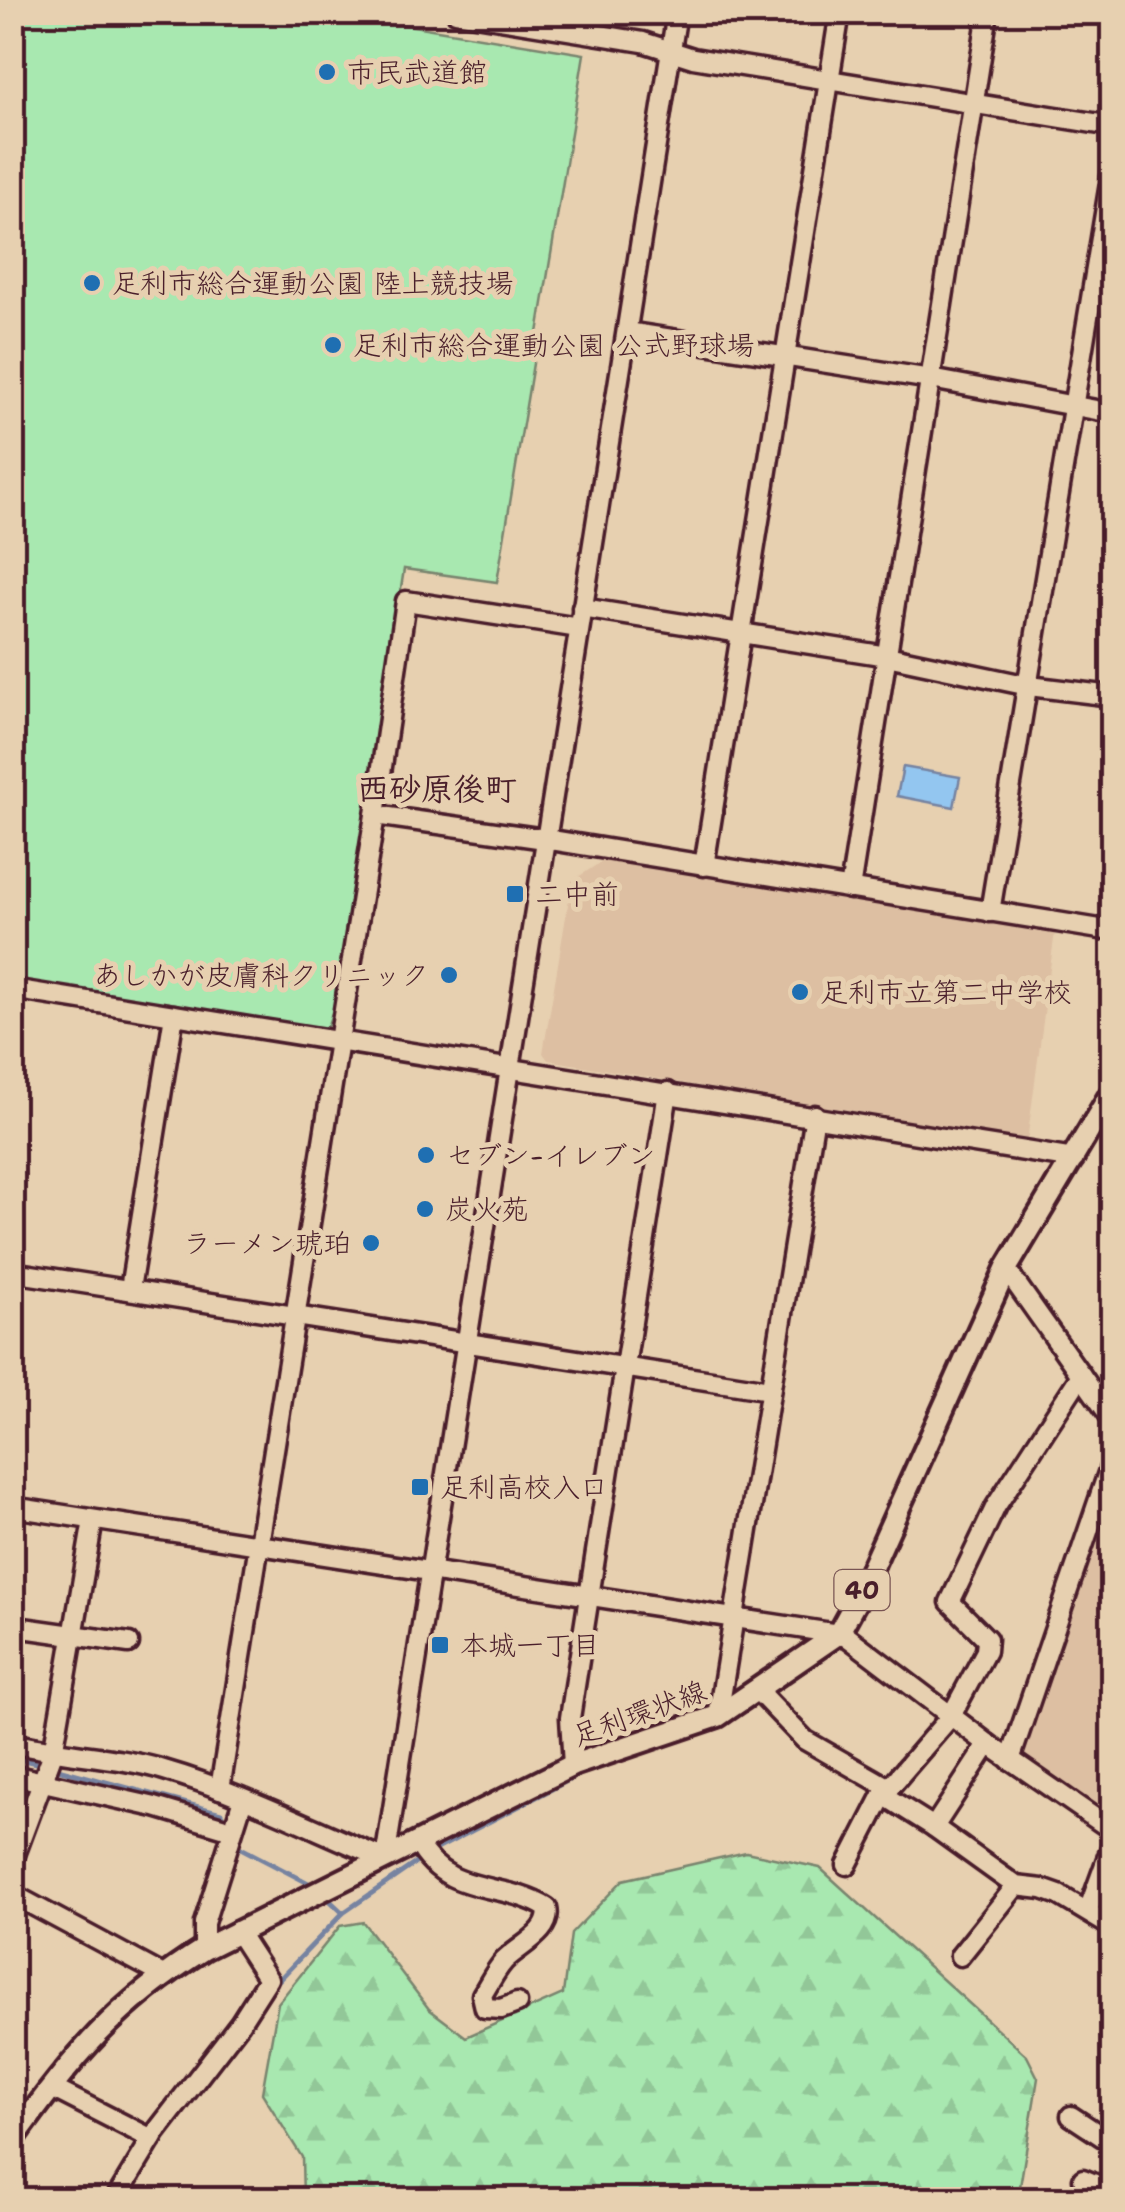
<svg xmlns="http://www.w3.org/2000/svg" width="1125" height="2212" viewBox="0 0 1125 2212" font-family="'Shantell Sans','Klee One',sans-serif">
	<defs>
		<pattern id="forest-firs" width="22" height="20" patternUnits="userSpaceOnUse" patternTransform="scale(2.5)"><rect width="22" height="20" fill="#a8e8b0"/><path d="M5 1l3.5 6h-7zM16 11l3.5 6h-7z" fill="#92c798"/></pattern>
	</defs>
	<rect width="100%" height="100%" fill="#e7d0b0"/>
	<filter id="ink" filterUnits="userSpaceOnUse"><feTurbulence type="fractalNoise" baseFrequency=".01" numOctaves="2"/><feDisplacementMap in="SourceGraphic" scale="20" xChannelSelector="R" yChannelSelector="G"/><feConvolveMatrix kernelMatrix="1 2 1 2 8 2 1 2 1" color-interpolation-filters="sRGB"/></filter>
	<g filter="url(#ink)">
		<g fill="#ddbfa2">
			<polygon points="610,856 1055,931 1027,1142 548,1060 543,1053 572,881"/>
			<polygon points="1112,1478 1112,1825 1017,1760"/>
		</g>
		<polygon fill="url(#forest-firs)" stroke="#79846e" stroke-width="2.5" points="746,1852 820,1868 1027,2056 1038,2078 1018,2199 303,2199 302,2157 262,2093 278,2003 340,1926 363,1922 429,2009 466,2037 563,1994 571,1934 623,1880"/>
		<polygon fill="#a8e8b0" stroke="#79846e" stroke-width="2.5" points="13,13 334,13 584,54 497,582 404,569 338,995 328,1025 323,1030 13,981"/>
		<polygon fill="#93c6f0" stroke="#7683a1" stroke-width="2.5" points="903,767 960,777 954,807 897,796"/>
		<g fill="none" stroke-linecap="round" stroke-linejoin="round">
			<g stroke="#7683a1" stroke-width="5">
				<polyline points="1015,1273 1112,1113"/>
				<polyline points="850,1632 864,1606"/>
				<polyline points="768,1695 839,1647 844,1641"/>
				<polyline points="726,1722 759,1701"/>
				<polyline points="12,1757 44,1765"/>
				<polyline points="54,1768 221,1813 226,1823"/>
				<polyline points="235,1842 237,1846 316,1887"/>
				<polyline points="324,1895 343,1913"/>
				<polyline points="274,1985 343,1913 433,1851 588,1770"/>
			</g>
			<g stroke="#4a1f2b" stroke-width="25">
				<g id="minor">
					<polyline points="456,12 643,42 693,58 1112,126"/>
					<polyline points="627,332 931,379 1112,413"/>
					<polyline points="582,608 887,656 1029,686 1112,696"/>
					<polyline points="375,815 545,839 1112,931"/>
					<polyline points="704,866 840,12"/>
					<polyline points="850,889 988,12"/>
					<polyline points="990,912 1112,171"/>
					<polyline points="12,989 1074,1159"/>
					<polyline points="1006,1269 1112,1419"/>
					<polyline points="12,1272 770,1390"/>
					<polyline points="130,1289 174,1015"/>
					<polyline points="12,1507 845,1635 988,1744 1112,1830"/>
					<polyline points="23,1628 129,1643"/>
					<polyline points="757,1690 805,1740 889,1788"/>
					<polyline points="718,1716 815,1115"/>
					<path d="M12,1743c49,12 106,13 152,27 76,22 148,59 221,89l292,-1847"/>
					<polyline points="1010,1760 1112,1461"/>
					<polyline points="573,1765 570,1718 668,1092"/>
					<polyline points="12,1775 155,1807 232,1830"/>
					<polyline points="220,1789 375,815 406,601 579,628"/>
					<polyline points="883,1795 934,1827 1016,1886 1042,1889 1059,1895 1112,1927"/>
					<polyline points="934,1827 988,1744"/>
					<path d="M418,1843c30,55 84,37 129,65 6,24 -29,38 -43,53 -9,10 -15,23 -22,34l3,13 16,1 16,-6"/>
					<polyline points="12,1863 53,1753 93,1520"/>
					<polyline points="847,1865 883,1795 951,1716 986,1651 987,1639 950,1602 996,1506 1081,1375"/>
					<polyline points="12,1894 163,1975"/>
					<polyline points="1088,1911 1112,1845"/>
					<polyline points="204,1949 204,1923 243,1799"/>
					<polyline points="960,1956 1016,1886"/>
					<polyline points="52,2088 152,2139"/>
					<polyline points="1071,2116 1112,2143"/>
					<polyline points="1083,2179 1112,2191"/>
					<polyline points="115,2200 156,2132 240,2023 268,1979 237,1931"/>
				</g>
			</g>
			<g stroke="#4a1f2b" stroke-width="28">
				<path id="major" d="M12,2141c59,-83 105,-138 192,-192l369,-184 145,-49 120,-82 22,-40 146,-325 106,-177"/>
			</g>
			<use href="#minor" stroke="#e7d0b0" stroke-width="18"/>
			<use href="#major" stroke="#e7d0b0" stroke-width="20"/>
		</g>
	</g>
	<g fill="#1f6fb2" stroke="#e7d0b0" stroke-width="4">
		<circle cx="327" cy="72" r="10"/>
		<circle cx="92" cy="283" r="10"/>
		<circle cx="333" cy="345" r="10"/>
		<rect x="505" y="884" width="20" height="20" rx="5"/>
		<circle cx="449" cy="975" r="10"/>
		<circle cx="800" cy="992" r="10"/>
		<circle cx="426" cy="1155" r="10"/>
		<circle cx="425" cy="1209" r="10"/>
		<circle cx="371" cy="1243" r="10"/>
		<rect x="410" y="1477" width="20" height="20" rx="5"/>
		<rect x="430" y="1635" width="20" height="20" rx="5"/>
	</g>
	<g text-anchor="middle" stroke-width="10" stroke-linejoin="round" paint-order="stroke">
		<rect fill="#e7d0b0" stroke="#795453" stroke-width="2.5" x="834.5" y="1570" width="55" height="40" rx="8"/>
		<g font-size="25" font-weight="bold" fill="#4a1f2b">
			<text x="862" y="1599">40</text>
		</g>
		<g font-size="28" fill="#4a1f2b" stroke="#e7d0b0" text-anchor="start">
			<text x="347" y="82">市民武道館</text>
			<text x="112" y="293">足利市総合運動公園 陸上競技場</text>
			<text x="353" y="355">足利市総合運動公園 公式野球場</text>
			<text x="535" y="904">二中前</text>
			<text x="429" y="985" text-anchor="end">あしかが皮膚科クリニック</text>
			<text x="820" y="1002">足利市立第二中学校</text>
			<text x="446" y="1165">セブン-イレブン</text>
			<text x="445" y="1219">炭火苑</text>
			<text x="351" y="1253" text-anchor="end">ラーメン琥珀</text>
			<text x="440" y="1497">足利高校入口</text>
			<text x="460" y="1655">本城一丁目</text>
		</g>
		<g font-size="28" fill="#4a1f2b" stroke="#e7d0b0">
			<text transform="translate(639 1713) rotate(-20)" y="10">足利環状線</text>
		</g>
		<g font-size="32" font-weight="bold" fill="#4a1f2b" stroke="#e7d0b0">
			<text x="437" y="800">西砂原後町</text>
		</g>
	</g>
	<rect width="1125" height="2212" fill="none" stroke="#e7d0b0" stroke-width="50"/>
	<rect x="25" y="25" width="1075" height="2162" fill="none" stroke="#4a1f2b" stroke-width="4" filter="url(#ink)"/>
</svg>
